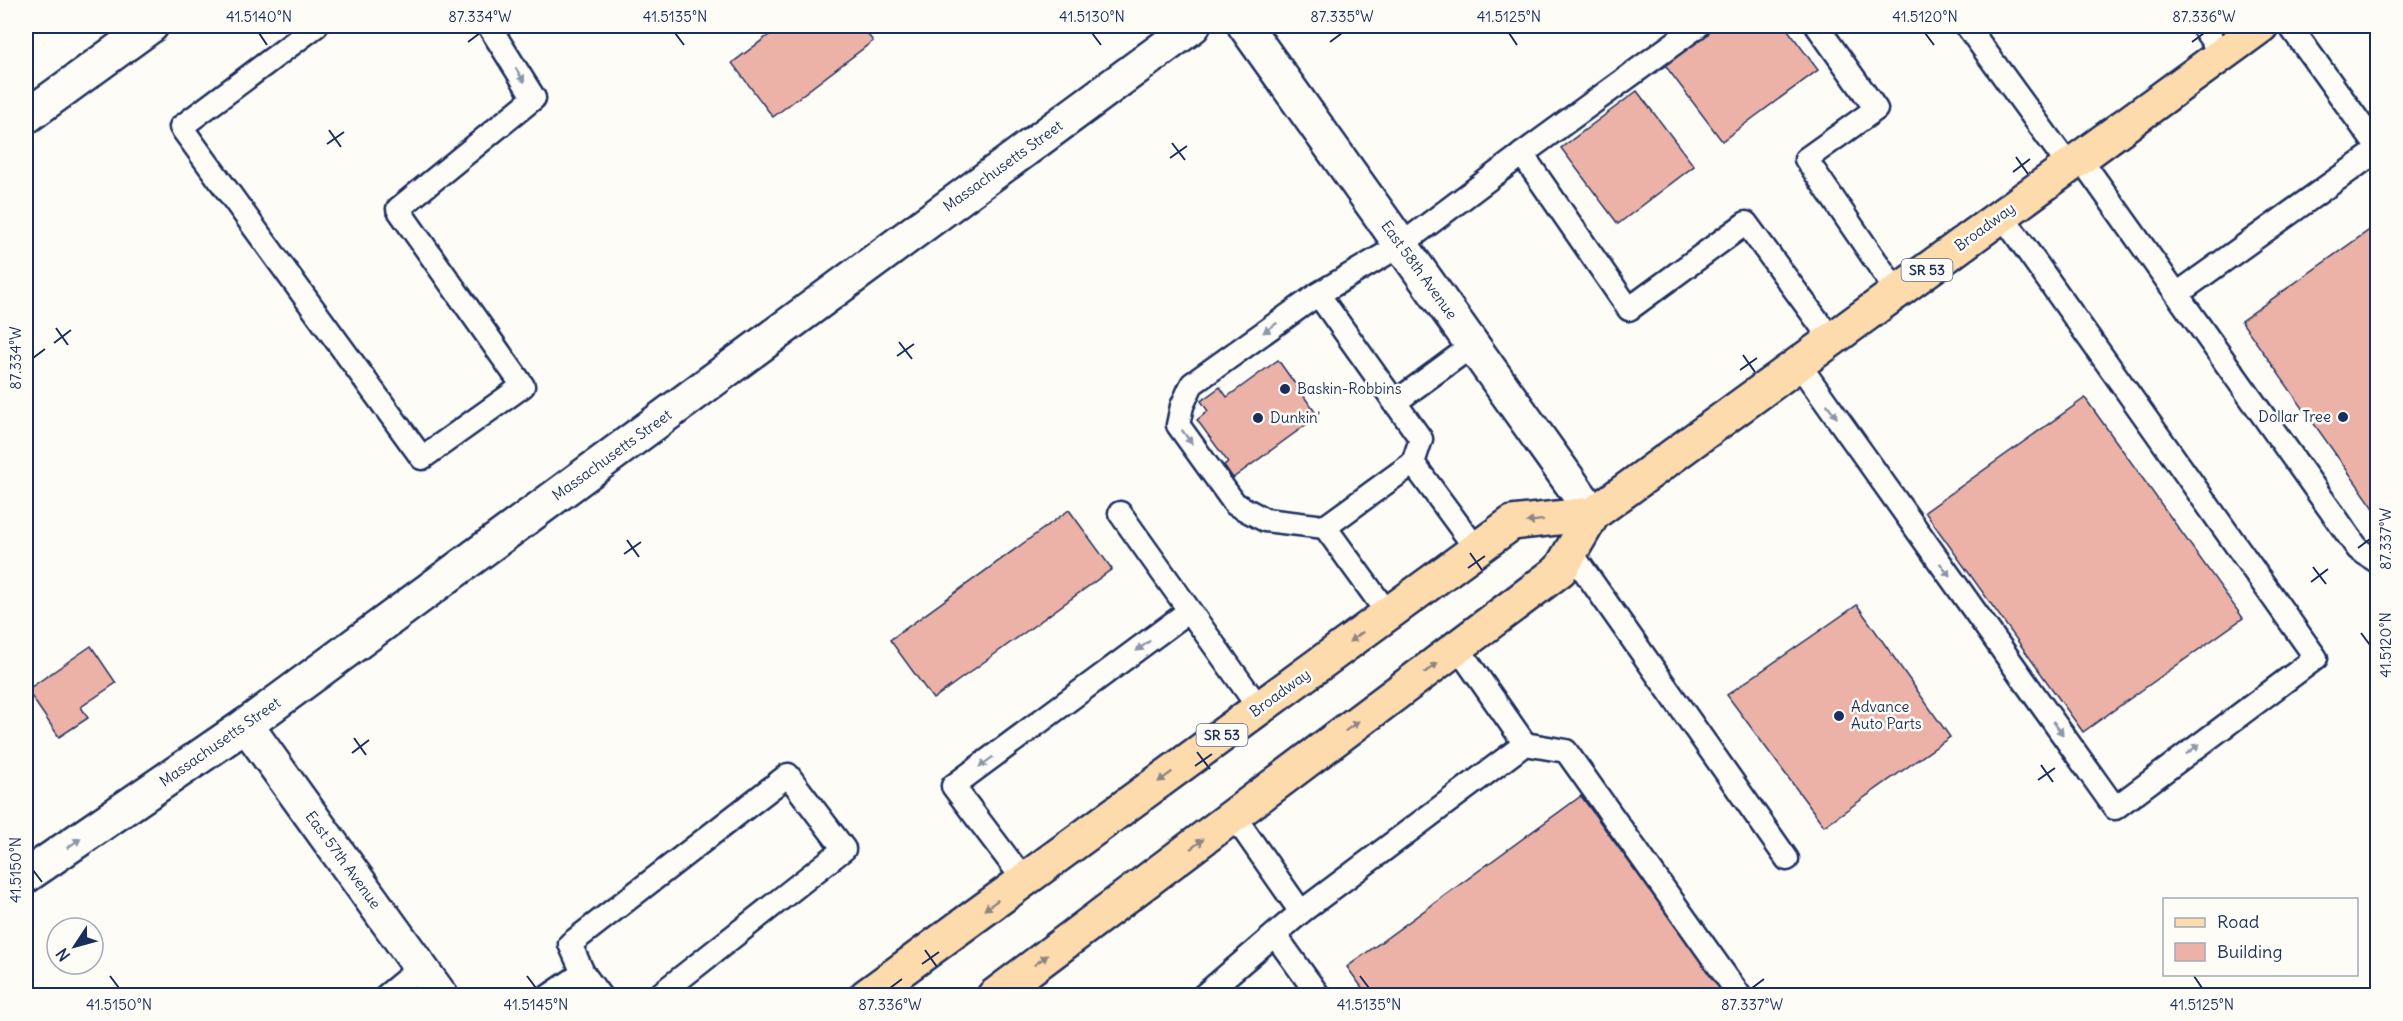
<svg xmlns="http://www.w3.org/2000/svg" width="2403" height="1021" viewBox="0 0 2403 1021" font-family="Delius,sans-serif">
	<rect width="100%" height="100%" fill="#fdfcf7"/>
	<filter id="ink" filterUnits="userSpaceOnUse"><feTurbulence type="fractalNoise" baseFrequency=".0167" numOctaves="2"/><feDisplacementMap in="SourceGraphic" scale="12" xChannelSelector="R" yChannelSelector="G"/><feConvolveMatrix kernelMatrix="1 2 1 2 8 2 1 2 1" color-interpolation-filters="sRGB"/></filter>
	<g filter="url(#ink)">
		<g fill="#ecb2a7" stroke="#1b2f5e" stroke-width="1.5">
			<polygon points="781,26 861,26 873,41 773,117 732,63"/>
			<polygon points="1716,26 1785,26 1818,70 1722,141 1664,64"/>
			<polygon points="1637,91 1694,166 1618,224 1561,148"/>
			<polygon points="2378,224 2378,514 2241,321"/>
			<polygon points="1278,360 1318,416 1233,478 1224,465 1228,462 1197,420 1208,411 1201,401 1220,387 1227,397"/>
			<polygon points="2085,398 2243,618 2083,732 1925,512"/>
			<polygon points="1069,510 1112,569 933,699 890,640"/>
			<polygon points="1857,605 1950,737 1824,826 1727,695"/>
			<polygon points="91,646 116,683 81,707 88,718 59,737 27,690"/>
			<polygon points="1581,796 1723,991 1717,996 1368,996 1347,967"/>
		</g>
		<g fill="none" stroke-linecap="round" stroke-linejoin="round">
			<g stroke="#1b2f5e" stroke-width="27">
				<g id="lane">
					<polyline points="316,26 181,127 422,458 523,386 398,209 534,98 489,26"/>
					<polyline points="1817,26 1876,109 1806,159 1897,292"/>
					<polyline points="1967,26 2069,166"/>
					<polyline points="2202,26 2222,54"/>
					<polyline points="2290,26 2378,148"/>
					<polyline points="1522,154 1698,26"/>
					<polyline points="2080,158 2358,549 2378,562"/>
					<polyline points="1318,294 1421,439 1413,463 1325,527 1265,520 1235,504 1178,425 1182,406 1192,384 1318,294 1401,245 1522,154 1629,309 1746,223 1831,339"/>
					<polyline points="2177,294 2378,150"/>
					<polyline points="1798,363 2115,808 2316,658 2002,215"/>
					<polyline points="1394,403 1473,345"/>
					<polyline points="1413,463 1477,550"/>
					<polyline points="1120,513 1259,708"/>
					<polyline points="1325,527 1388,614"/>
					<polyline points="1571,552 1787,859"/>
					<polyline points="1525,744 1566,751 1740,996"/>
					<polyline points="1234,816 1301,912"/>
					<polyline points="1024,880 953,786 1189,611"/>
					<polyline points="1275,935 1319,996"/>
					<polyline points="386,996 421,967"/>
					<polyline points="549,996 583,973"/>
					<polyline points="600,996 583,973 570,944 788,775 844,849 658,996"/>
					<polyline points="1203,996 1301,912 1525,744 1458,648"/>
				</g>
			</g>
			<g stroke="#1b2f5e" stroke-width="38">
				<g id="street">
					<polyline points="1245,26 1593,514"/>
					<polyline points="26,117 151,26"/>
					<polyline points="246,725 441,996"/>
					<polyline points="26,876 246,725 1193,26"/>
				</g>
			</g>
			<g stroke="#1b2f5e" stroke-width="38">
				<g id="primary">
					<polyline points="866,996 1512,523 1593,514"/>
					<polyline points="994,996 1560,570 1593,514 2261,26"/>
				</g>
			</g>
			<use href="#lane" stroke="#fdfcf7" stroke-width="22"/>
			<use href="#street" stroke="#fdfcf7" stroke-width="33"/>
			<use href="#primary" stroke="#fedbac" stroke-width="33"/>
		</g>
		<defs><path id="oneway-solid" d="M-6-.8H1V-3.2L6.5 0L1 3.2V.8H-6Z" transform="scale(1.5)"/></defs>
		<g fill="#8c96aa">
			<use href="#oneway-solid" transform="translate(520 75) rotate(58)"/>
			<use href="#oneway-solid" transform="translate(1270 328) rotate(145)"/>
			<use href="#oneway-solid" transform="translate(1832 411) rotate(54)"/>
			<use href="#oneway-solid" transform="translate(1187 437) rotate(54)"/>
			<use href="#oneway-solid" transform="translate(1945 570) rotate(54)"/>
			<use href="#oneway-solid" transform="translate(1143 646) rotate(143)"/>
			<use href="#oneway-solid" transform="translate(2058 728) rotate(54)"/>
			<use href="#oneway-solid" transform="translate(2193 749) rotate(-37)"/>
			<use href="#oneway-solid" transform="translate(986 762) rotate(143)"/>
			<use href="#oneway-solid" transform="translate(74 843) rotate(-35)"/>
		</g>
		<g fill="#8c8585">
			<use href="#oneway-solid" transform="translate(1535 521) rotate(173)"/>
			<use href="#oneway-solid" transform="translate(1356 637) rotate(144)"/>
			<use href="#oneway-solid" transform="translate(1431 668) rotate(-36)"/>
			<use href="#oneway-solid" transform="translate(1352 726) rotate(-37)"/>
			<use href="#oneway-solid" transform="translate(1165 777) rotate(144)"/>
			<use href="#oneway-solid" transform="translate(1197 844) rotate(-37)"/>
			<use href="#oneway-solid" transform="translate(991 905) rotate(144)"/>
			<use href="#oneway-solid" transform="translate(1041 960) rotate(-37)"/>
		</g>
	</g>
	<path fill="none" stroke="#1b2f5e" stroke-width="2" d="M259,33l8,12M675,33l9,12M1092,33l9,12M1509,33l8,12M1925,33l9,12M468,42l12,-9M1330,42l12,-9M2192,42l12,-9M329,130l12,17M1172,143l13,17M327,144l17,-12M2016,157l12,17M1170,158l17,-12M2013,172l17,-13M56,328l12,17M899,342l13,17M54,343l17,-13M1743,355l12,17M897,356l17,-12M33,358l12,-9M1740,370l17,-12M627,540l12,17M2358,548l12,-9M1470,553l12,17M624,554l17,-12M2313,567l13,17M1468,568l17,-12M2311,582l17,-13M2361,633l9,12M354,738l12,17M1197,752l13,17M352,753l17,-13M2041,765l12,17M1195,766l17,-12M2038,780l17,-12M33,870l9,12M925,950l12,17M922,964l17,-12M110,976l9,12M527,976l9,12M1360,976l9,12M2194,976l8,12M890,988l12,-9M1752,988l12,-9"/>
	<g fill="#1b2f5e" stroke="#fdfcf7" stroke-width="2">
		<circle cx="1285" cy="389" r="6"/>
		<circle cx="2343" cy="417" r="6"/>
		<circle cx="1258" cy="418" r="6"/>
		<circle cx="1839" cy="716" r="6"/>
	</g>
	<g text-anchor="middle" stroke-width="5" stroke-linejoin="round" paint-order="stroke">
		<g fill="#fdfcf7" stroke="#5f6c8c" stroke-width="1.5">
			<rect x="1901.5" y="259" width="51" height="22" rx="4.5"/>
			<rect x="1196.5" y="724" width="51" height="22" rx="4.5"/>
		</g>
		<g font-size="14" font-weight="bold" fill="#1b2f5e">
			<text x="1927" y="275">SR 53</text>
			<text x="1222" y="740">SR 53</text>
		</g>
		<g font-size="15" fill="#1b2f5e" stroke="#fdfcf7">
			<text transform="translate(1003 166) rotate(-36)" y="5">Massachusetts Street</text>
			<text transform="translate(1985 227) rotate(-36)" y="5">Broadway</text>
			<text transform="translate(1419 270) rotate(54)" y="5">East 58th Avenue</text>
			<text transform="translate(612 455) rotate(-36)" y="5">Massachusetts Street</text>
			<text transform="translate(1280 693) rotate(-36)" y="5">Broadway</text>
			<text transform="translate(220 742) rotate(-35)" y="5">Massachusetts Street</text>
			<text transform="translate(343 860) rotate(54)" y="5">East 57th Avenue</text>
		</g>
		<g font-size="15" fill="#1b2f5e" stroke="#fdfcf7" text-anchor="start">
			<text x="1297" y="394">Baskin-Robbins</text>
			<text x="2331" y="422" text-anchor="end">Dollar Tree</text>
			<text x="1270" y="423">Dunkin'</text>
			<text x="1851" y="712">Advance<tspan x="1851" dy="17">Auto Parts</tspan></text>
		</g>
	</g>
	<rect width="2403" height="1021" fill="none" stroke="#fdfcf7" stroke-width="66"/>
	<rect x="2163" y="898" width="195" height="78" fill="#fdfcf7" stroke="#a3aaba" stroke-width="1.5"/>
	<rect x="2175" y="918" width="30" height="9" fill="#fedbac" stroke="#a3aaba" stroke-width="1.5"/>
	<text x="2217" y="928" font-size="18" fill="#1b2f5e">Road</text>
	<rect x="2175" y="943" width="30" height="18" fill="#ecb2a7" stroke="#a3aaba" stroke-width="1.5"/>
	<text x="2217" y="958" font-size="18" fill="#1b2f5e">Building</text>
	<g transform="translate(75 946) rotate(234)"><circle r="28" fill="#fdfcf7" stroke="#a3aaba" stroke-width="1.5"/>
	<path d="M0-4.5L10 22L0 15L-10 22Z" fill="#1b2f5e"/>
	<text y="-9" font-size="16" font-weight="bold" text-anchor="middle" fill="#1b2f5e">N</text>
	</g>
	<rect x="33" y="33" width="2337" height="955" fill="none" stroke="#1b2f5e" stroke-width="2"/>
	<g font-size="15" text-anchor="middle" fill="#1b2f5e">
		<text x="259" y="22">41.5140°N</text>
		<text x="480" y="22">87.334°W</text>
		<text x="675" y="22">41.5135°N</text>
		<text x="1092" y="22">41.5130°N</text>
		<text x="1342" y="22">87.335°W</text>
		<text x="1509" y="22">41.5125°N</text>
		<text x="1925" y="22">41.5120°N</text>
		<text x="2204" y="22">87.336°W</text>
		<text transform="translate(16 358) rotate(-90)" y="5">87.334°W</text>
		<text transform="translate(2386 539) rotate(-90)" y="5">87.337°W</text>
		<text transform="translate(2386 645) rotate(-90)" y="5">41.5120°N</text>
		<text transform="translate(16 870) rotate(-90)" y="5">41.5150°N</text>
		<text x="119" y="1010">41.5150°N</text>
		<text x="536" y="1010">41.5145°N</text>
		<text x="890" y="1010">87.336°W</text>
		<text x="1369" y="1010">41.5135°N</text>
		<text x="1752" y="1010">87.337°W</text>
		<text x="2202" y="1010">41.5125°N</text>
	</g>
</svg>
